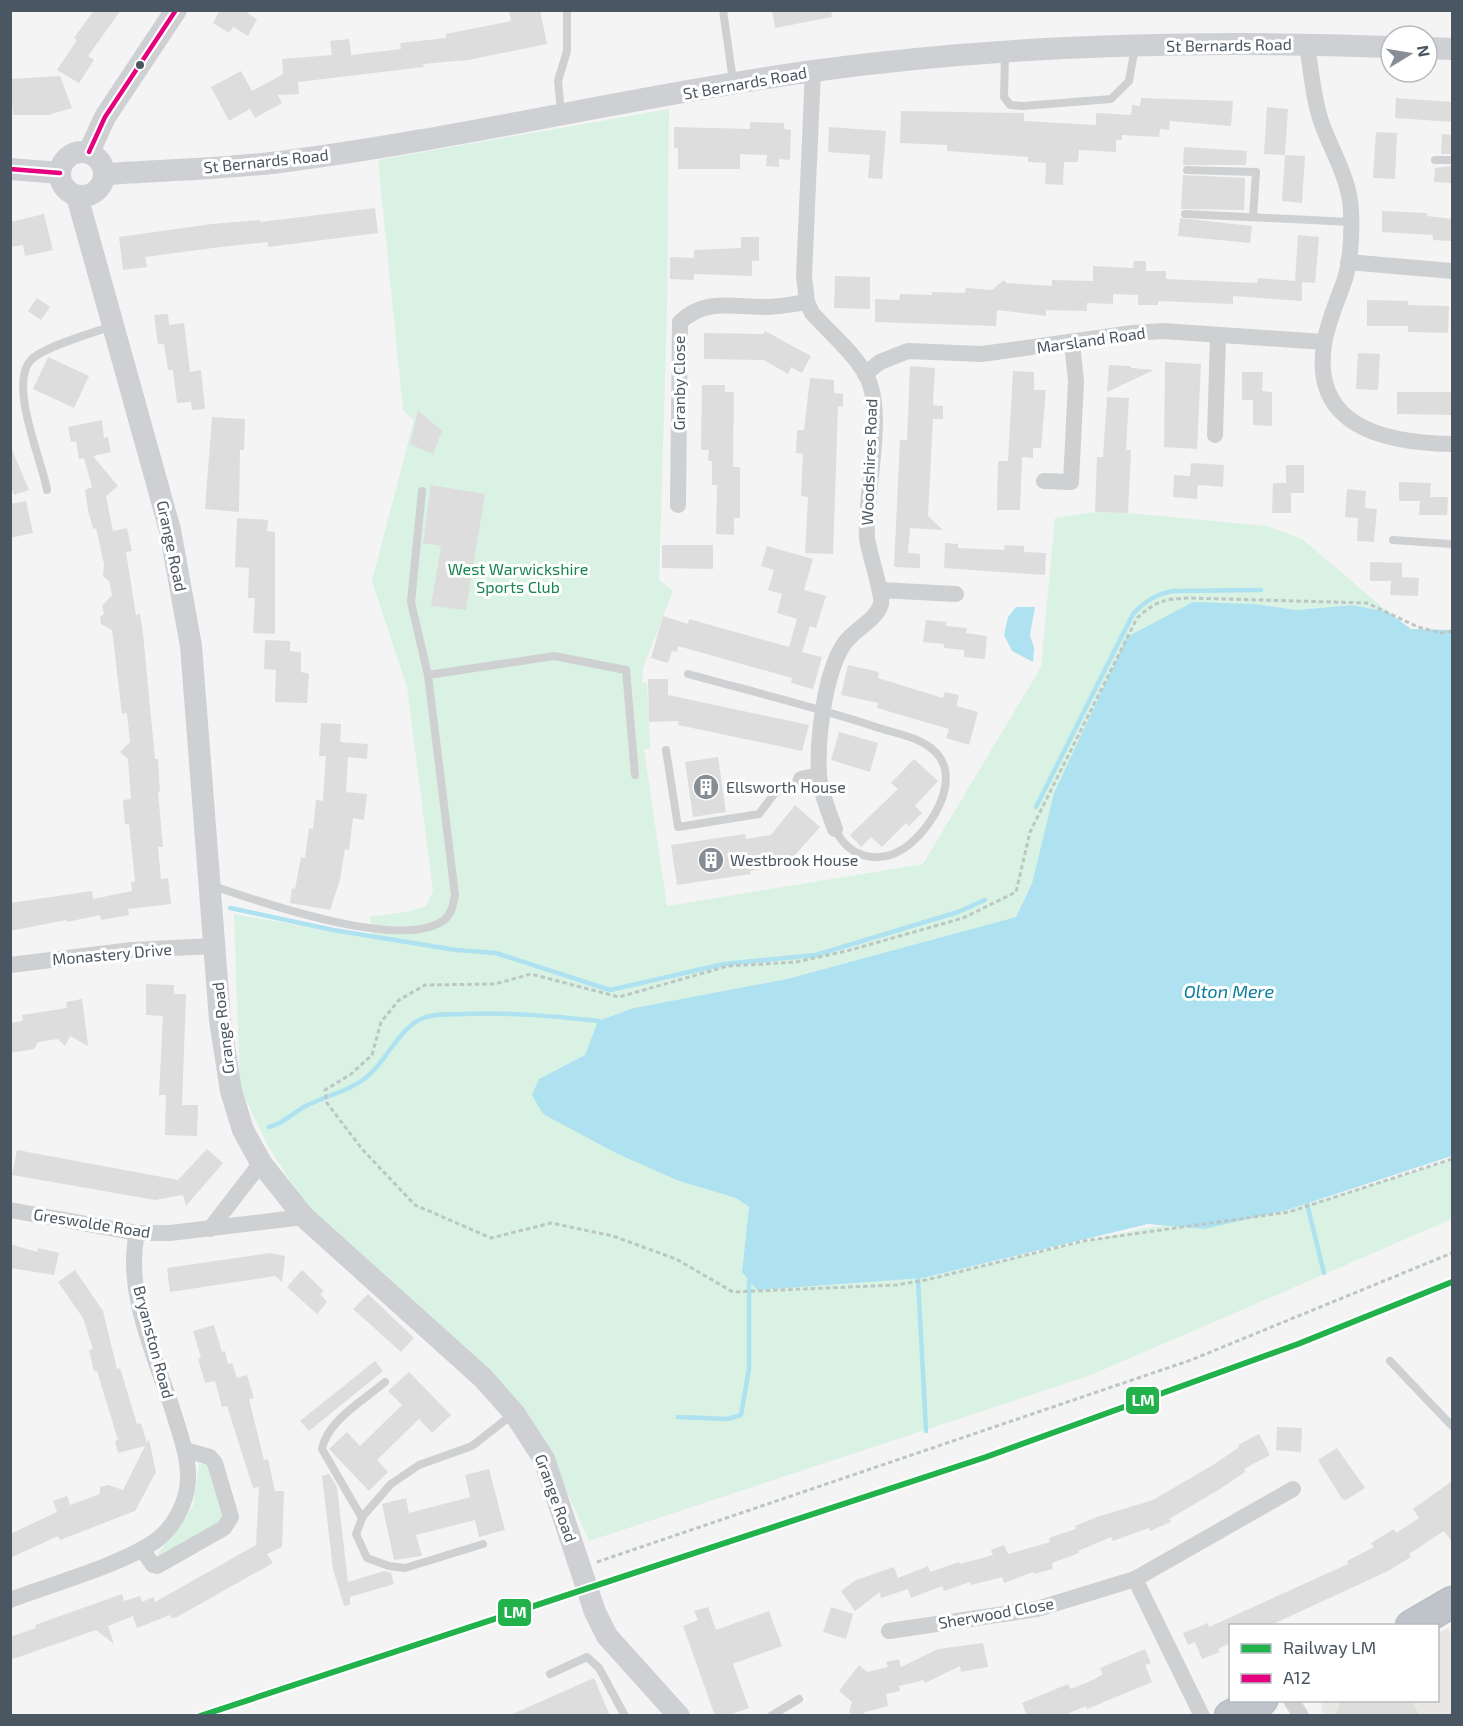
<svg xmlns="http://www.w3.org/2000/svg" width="1463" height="1726" viewBox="0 0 1463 1726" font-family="'Exo 2',sans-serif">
	<rect width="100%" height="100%" fill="#f4f4f4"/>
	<polygon fill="#e8e7e3" points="1448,1628 1452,1638 1452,1715 1326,1716 1321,1709 1322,1701 1438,1700 1438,1633"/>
	<g fill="#d9f2e3">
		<polygon points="669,109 667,312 659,580 673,591 643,668 642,682 647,683 650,749 644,749 667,906 923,864 1041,667 1055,518 1095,512 1128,513 1267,526 1302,539 1388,612 1352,605 1297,610 1255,604 1054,793 1032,883 1016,917 787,979 634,1008 599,1021 585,1055 539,1079 679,1181 736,1198 749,1207 742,1272 923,1278 1145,1228 1287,1210 1452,1160 1452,1219 1091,1375 589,1541 554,1463 308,1209 268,1146 240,1087 234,914 373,939 370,917 410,911 426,906 433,891 407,687 372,581 414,420 403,410 378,160"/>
		<polygon points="205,1462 214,1469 225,1520 160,1558 158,1554 193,1506 199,1465"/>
	</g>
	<g fill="#aee2f0">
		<polygon points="1193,602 1255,604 1297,610 1352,605 1388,612 1411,629 1452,630 1452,1156 1287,1210 1204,1229 1148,1224 923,1278 757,1290 742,1272 749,1207 736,1198 679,1181 616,1153 543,1114 532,1095 539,1079 585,1055 598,1021 634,1008 787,979 1016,917 1032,883 1054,793 1127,637"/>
		<polygon points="1016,607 1035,607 1030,635 1034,648 1033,662 1012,651 1004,635 1008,617"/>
	</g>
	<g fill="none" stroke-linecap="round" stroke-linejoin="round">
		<g stroke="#aee2f0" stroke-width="4.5">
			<path d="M1036,807l97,-193c11,-12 24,-21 41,-23l87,-1"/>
			<polyline points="230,908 333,930 456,950 496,953 610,990 724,964 816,955 958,912 985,900"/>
			<path d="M269,1127c16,-4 22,-13 35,-20 22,-12 50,-16 68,-35 16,-16 29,-44 49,-53 13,-6 28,-4 41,-5 46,-2 90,2 136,7"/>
			<polyline points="1307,1204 1324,1273"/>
			<polyline points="918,1279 926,1431"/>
			<polyline points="678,1417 728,1419 741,1415 749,1369 749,1281"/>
		</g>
	</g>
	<g fill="#ddddde">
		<polygon points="94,10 121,10 88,56 94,60 79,83 57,70 77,40 74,38"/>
		<polygon points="220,10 243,10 257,19 248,36 233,27 229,33 213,23"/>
		<polygon points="509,10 540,10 547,44 468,60 423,64 424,67 298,82 299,94 278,95 282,103 255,118 250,109 229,121 211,87 241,71 252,91 283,74 282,59 332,55 330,41 349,39 351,55 401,49 400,43 446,38 446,34 511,21"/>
		<polygon points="772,10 831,10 832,17 775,28"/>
		<polygon points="60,76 72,108 48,115 13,115 10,79"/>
		<polygon points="1141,98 1233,101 1231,126 1170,121 1169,130 1160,129 1159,137 1122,135 1122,140 1116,140 1116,152 1079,150 1078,162 1064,162 1063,185 1045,184 1046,163 1028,162 1028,157 947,151 947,145 900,143 901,111 1024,113 1024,121 1096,125 1096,113 1131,115 1132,105 1140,106"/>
		<polygon points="1396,98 1452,102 1452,122 1395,118"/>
		<polygon points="1267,107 1288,109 1285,155 1264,154"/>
		<polygon points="750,122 784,123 784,129 791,130 790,160 779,159 779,167 766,166 767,155 740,154 740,169 678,169 678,148 674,148 674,127 750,129"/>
		<polygon points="829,127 886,131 882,179 868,178 870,155 828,152"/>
		<polygon points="1376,132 1397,133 1395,179 1373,178"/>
		<polygon points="1442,134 1452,135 1452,154 1441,154"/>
		<polygon points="1184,147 1247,151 1246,165 1183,165"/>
		<polygon points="1285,155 1305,156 1302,203 1282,201"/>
		<polygon points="1452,166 1452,183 1434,182 1435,168"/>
		<polygon points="1183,175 1245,178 1244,210 1181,209"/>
		<polygon points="375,208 378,233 268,247 268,242 220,247 145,257 147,267 123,270 119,237 212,224 260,220 260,222"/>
		<polygon points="1382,211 1427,213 1427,216 1452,219 1452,241 1433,240 1433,235 1382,232"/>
		<polygon points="44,214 53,250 25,256 23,245 10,247 10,222"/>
		<polygon points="1180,218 1252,226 1250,243 1178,236"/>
		<polygon points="1298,235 1319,237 1315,283 1302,282 1302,301 1233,296 1233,304 1158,301 1158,305 1138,305 1138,295 1113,294 1113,304 1087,303 1087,311 1046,310 1046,316 997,310 996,326 875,322 875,299 899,300 900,294 932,295 932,292 965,293 966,288 992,290 1004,280 1006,283 1052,286 1052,280 1093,281 1093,266 1133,268 1134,261 1146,261 1146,271 1166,271 1166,279 1257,283 1258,278 1295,281"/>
		<polygon points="741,237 759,237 759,261 752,261 752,276 694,274 694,280 670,279 670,257 694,258 694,250 741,248"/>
		<polygon points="835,276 870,277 870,309 834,308"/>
		<polygon points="37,298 50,307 41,320 28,311"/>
		<polygon points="1367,300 1408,301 1408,305 1449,306 1448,333 1408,332 1408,326 1367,326"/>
		<polygon points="168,314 169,325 184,323 190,372 201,370 205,409 192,410 191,402 177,403 173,370 168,370 164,344 158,344 154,315"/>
		<polygon points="765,331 811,356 802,373 791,367 788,374 764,360 704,359 704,333 763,334"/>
		<polygon points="1358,353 1380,354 1378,390 1356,389"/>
		<polygon points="48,357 89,376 74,408 33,389"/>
		<polygon points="1165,362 1201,364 1197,449 1164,447"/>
		<polygon points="1109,365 1131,366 1131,368 1154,370 1107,392"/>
		<polygon points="910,366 935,368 933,405 943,406 943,419 933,419 928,516 943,530 910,528 908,553 920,554 920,568 894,567 900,440 907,440"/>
		<polygon points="1013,371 1034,372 1034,390 1046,390 1041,448 1033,448 1033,458 1022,457 1020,510 997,510 998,461 1008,461"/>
		<polygon points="1242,372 1263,372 1262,391 1272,392 1272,426 1253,425 1253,400 1242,400"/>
		<polygon points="810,378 834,380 834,393 843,394 843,407 838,406 833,554 805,553 808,497 801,496 803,454 796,453 797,430 804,430"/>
		<polygon points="702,385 725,385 725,392 734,392 733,467 740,467 740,518 734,518 734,535 716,534 717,485 712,485 712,461 708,461 709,450 701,450"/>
		<polygon points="1397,392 1452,392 1452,415 1397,414"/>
		<polygon points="1107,397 1129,398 1126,450 1131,450 1128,513 1095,512 1097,457 1103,457"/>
		<polygon points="418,411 442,431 433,454 410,444"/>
		<polygon points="212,417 245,419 244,450 240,450 239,512 205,509"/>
		<polygon points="102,420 104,438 108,437 111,452 93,456 118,486 106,496 113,531 127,528 132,551 126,552 136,615 140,614 143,633 155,759 158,759 160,792 158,792 163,847 158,847 161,879 168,878 171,904 128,909 129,915 101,920 100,915 67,922 66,920 10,931 10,903 92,891 93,899 132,891 131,882 135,882 129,824 125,824 123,800 131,799 128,759 120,752 130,742 127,713 122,714 112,630 101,624 100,617 104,614 102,606 112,595 109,581 103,576 104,564 96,528 93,529 88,510 85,490 92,487 84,458 79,459 76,441 71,442 68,427"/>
		<polygon points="10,445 29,490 14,495 10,486"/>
		<polygon points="1191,463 1224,465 1223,487 1198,485 1197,499 1173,497 1174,475 1190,476"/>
		<polygon points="1286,465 1304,465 1304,493 1291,493 1291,513 1272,513 1273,483 1286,483"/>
		<polygon points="1399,482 1431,483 1430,497 1448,497 1447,515 1419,515 1420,501 1399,501"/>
		<polygon points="431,485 485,494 466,610 431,606 441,546 423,543"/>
		<polygon points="1347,489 1366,491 1365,508 1377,509 1374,542 1357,541 1358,518 1345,517"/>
		<polygon points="26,501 33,533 10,538 10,504"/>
		<polygon points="237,518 268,520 267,531 275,532 275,634 253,633 255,598 248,598 249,568 235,567"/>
		<polygon points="945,543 958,544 958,548 1004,550 1005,545 1024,546 1024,552 1046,553 1045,575 944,568"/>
		<polygon points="662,545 713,545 713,569 662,568"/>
		<polygon points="767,546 813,559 804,590 826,596 816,628 810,626 802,652 822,657 813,689 791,683 792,678 678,646 677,652 672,651 668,663 651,658 663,616 688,624 689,619 789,647 797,619 777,613 782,594 768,590 774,570 761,566"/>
		<polygon points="1370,562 1402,563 1402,577 1419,578 1418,596 1390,595 1391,581 1370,581"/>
		<polygon points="926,620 947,622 946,626 967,628 966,633 987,636 985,659 964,657 964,650 944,648 944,644 923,642"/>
		<polygon points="265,640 290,641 290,651 301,652 301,672 309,674 307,703 275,702 276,670 264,669"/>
		<polygon points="848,665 879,672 878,678 943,698 945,692 959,695 956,706 978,712 969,745 946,738 949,729 877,708 878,703 841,695"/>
		<polygon points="648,679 668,679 668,695 809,725 802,751 678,725 679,721 649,722"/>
		<polygon points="321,723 341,724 340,742 368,744 367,759 348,757 346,792 367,794 364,820 353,818 349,850 345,849 340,880 330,910 290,903 292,888 295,889 301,857 305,858 309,828 313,829 316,800 323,801 326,756 319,756"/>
		<polygon points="839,732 878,743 870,772 831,760"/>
		<polygon points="718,757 726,812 693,817 685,762"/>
		<polygon points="914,759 938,781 915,806 922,813 909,826 906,823 882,847 871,837 861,847 850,835 898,789 891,783"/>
		<polygon points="795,805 820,827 787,864 750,871 751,874 677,885 671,845 745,834 746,839 771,835"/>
		<polygon points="146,984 174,985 174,994 186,994 182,1105 198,1105 197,1136 165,1135 166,1095 159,1095 163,1016 146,1015"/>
		<polygon points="82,999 88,1046 70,1036 65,1046 58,1039 38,1042 34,1049 10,1053 10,1023 23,1021 22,1015 67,1008 66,1002"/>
		<polygon points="207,1149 223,1163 186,1206 183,1195 155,1200 12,1175 17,1150 178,1180"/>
		<polygon points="10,1244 37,1252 38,1248 59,1253 54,1275 10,1268"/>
		<polygon points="270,1253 285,1256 282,1282 275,1276 170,1292 167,1268"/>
		<polygon points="75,1270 103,1311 117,1369 120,1368 137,1424 141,1423 147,1443 149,1439 156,1472 135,1511 60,1540 58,1536 10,1558 10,1534 57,1512 53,1501 67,1496 70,1505 100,1494 100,1487 108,1485 123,1490 145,1446 118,1453 115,1441 118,1440 97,1371 94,1371 89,1350 93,1349 83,1318 58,1282"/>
		<polygon points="302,1270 324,1291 320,1294 327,1302 317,1314 287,1287"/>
		<polygon points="368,1294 414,1338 401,1352 353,1309"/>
		<polygon points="214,1325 222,1352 225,1351 228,1364 232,1363 237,1378 247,1375 254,1398 249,1399 264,1460 268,1459 275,1491 284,1491 282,1547 267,1554 273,1563 177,1617 171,1618 170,1615 137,1628 133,1616 108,1626 114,1644 96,1630 10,1660 10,1637 36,1628 35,1625 122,1594 124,1601 140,1596 142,1602 153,1597 155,1602 256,1545 259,1487 253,1488 227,1406 222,1407 215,1381 205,1383 198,1359 201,1358 193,1331"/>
		<polygon points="375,1361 383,1371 309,1431 300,1421"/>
		<polygon points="409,1372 451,1415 432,1433 419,1419 377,1460 388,1472 369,1491 329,1449 347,1432 360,1446 402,1405 388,1391"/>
		<polygon points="1277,1427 1302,1428 1301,1452 1276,1450"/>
		<polygon points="1259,1434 1270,1455 1244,1469 1245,1472 1220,1489 1169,1519 1171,1522 1150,1531 1149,1528 1113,1541 1111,1537 1078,1551 1079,1553 1052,1563 1053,1569 1034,1574 1033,1572 1004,1583 1002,1577 971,1585 970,1582 944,1591 942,1586 911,1598 908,1589 881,1598 880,1592 855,1611 841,1591 856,1580 894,1567 898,1578 928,1566 930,1572 959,1562 960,1564 993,1555 991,1550 1004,1545 1008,1554 1050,1542 1049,1538 1076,1529 1075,1526 1097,1517 1153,1500 1213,1465 1239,1447 1238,1445"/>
		<polygon points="1337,1448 1365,1488 1346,1500 1342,1499 1318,1460"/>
		<polygon points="489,1469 505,1530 479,1537 475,1520 416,1535 422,1556 394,1560 382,1504 406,1498 409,1513 470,1497 465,1475"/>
		<polygon points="329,1474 337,1487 348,1582 384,1571 391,1573 394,1584 350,1597 350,1605 344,1606 333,1569 322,1476"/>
		<polygon points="1452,1481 1452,1542 1444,1531 1409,1554 1411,1557 1388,1571 1269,1626 1230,1626 1230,1643 1218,1649 1220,1652 1202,1659 1195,1642 1188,1645 1183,1633 1208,1623 1209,1627 1348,1564 1347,1561 1374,1547 1371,1543 1394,1529 1396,1533 1419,1518 1413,1509"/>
		<polygon points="708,1607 716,1630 769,1611 782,1646 733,1664 749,1708 726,1716 715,1716 683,1626 698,1620 694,1611"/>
		<polygon points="831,1607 853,1614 846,1639 823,1632"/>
		<polygon points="983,1643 988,1667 961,1672 960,1666 925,1683 924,1680 899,1686 900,1691 886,1694 888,1706 865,1712 863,1716 849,1713 852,1702 839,1691 859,1665 867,1672 888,1667 886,1662 899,1659 901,1667 938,1649"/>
		<polygon points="1145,1649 1151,1663 1145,1665 1152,1682 1087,1709 1086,1706 1062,1716 1027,1716 1022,1703 1068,1684 1071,1689 1095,1679 1103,1674 1100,1668"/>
		<polygon points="594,1678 610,1716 508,1716"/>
		<polygon points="1341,1701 1413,1701 1419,1716 1336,1716"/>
	</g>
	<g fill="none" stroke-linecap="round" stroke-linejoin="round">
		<g stroke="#b9bec3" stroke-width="33">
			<g id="highway">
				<polyline points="1411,1626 1452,1602"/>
				<polyline points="1230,1716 1262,1700"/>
			</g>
		</g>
		<g stroke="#bcc7c4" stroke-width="3" stroke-dasharray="4.5 3" stroke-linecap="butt">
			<path d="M1452,631l-11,2 -23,-6 -51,-24 -178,-5c-25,1 -33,3 -52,20l-107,214 -14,60 -53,26 -116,33 -51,11 -68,4 -109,31 -88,-23 -36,10 -70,1 -26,15 -18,22 -9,33 -21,19 -26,16 2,13 35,46 53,56 76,33 60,-15 62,13 63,23 57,33 163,-7 30,-5 157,-39 206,-29 163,-53"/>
			<polyline points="597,1562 1191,1360 1452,1253"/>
		</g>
		<g stroke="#ced0d2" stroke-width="8">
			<polyline points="723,10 733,81"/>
			<polyline points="1005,53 1004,97 1010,105 1023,106 1111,99 1129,81 1135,47"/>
			<polyline points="561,113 558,81 567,51 567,10"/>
			<polyline points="1435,160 1452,160"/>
			<polyline points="1187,170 1256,172 1253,217"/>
			<polyline points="1185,214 1351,222"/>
			<path d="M47,490c-5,-30 -39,-105 -16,-130 12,-13 64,-28 82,-34"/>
			<polyline points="422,491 411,602 428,675"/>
			<polyline points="1393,540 1452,544"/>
			<path d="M688,674c62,17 124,32 185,52 16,6 38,9 52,18 42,24 12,77 -15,100 -27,22 -60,16 -75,-15"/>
			<polyline points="666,750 678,827 759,814 774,794 801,779"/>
			<path d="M210,885c47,16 193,67 234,35 8,-6 9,-16 11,-25l-27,-220 126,-19 72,14 9,105"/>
			<polyline points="1390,1361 1452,1426"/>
			<path d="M362,1518l-40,-69c5,-28 42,-49 63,-67"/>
			<polyline points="483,1544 405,1568 389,1566 367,1558 356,1534 363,1516 391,1484 419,1465 472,1446 513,1414"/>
			<polyline points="550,1674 587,1657 599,1668 625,1716"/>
			<polyline points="771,1716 799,1699"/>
		</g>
		<g stroke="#ced0d2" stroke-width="16">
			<path d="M1307,44c4,26 6,55 15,80 10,28 28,56 29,87 1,21 0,47 -6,68 -7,20 -16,40 -20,60 -17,88 60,104 127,105"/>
			<path d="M813,71l-9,205 3,26 5,11c18,20 41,39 54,62 21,38 -2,118 1,163 2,16 16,56 14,66 -5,17 -27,25 -37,40 -20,30 -27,96 -25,132 2,18 10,36 16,53"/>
			<polyline points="1348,262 1452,271"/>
			<polyline points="865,374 880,362 908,351 982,354 1133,333 1163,331 1324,342"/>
			<polyline points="1215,435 1218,337"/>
			<polyline points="1044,481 1071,482 1076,381 1072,343"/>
			<path d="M678,505l2,-183c26,-24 52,-15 85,-15 14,0 28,-3 42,-5"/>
			<polyline points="880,590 956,594"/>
			<polyline points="801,779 819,775"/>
			<polyline points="10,965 132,950 214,946"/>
			<polyline points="10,1210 137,1233 170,1233 304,1217"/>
			<polyline points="210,1229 261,1163"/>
			<polyline points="142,1549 153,1565 157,1566 224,1528 231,1517 215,1463 210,1457 185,1450"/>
			<path d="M10,1600c42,-16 108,-34 144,-58 19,-13 33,-39 34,-62 1,-23 -8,-45 -14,-66 -18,-56 -50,-122 -37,-181"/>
			<polyline points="889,1631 1037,1609 1135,1579"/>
			<polyline points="1291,1700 1301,1716"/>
			<polyline points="1202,1716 1135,1579 1293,1489"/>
		</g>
		<g stroke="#ced0d4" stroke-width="22">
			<polyline points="1427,48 1452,49"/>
			<circle cx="82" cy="174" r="22"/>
			<polyline points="89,152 105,117 176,10"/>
			<polyline points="10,169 60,173"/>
			<path d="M105,174c58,-4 117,-5 175,-12 179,-23 354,-66 533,-91 188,-26 389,-31 578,-24"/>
			<polyline points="77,196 170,530 191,646 220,1020 231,1091 243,1130 261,1163 304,1217 483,1378 514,1413 544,1459 595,1612 607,1636 679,1716"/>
		</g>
		<use href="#highway" stroke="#bec4c9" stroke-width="30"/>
		<g stroke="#fff" stroke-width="9">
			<g id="bus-1">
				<polyline points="89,152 105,117 176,10"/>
				<polyline points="10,169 60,173"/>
			</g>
		</g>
		<use href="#bus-1" stroke="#e5007d" stroke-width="4.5"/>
		<g stroke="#fff" stroke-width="10">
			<polyline id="rail-1" points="200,1716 986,1457 1298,1344 1452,1282"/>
		</g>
		<use href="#rail-1" stroke="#22b24c" stroke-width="6"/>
	</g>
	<defs>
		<g id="building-disc" transform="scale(1.35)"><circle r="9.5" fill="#868d94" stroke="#fff"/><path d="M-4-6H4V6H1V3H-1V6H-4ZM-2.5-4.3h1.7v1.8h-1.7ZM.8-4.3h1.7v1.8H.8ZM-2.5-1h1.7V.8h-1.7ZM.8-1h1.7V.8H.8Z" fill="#fff"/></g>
	</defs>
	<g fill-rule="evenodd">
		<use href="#building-disc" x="706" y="787"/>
		<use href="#building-disc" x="711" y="860"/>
	</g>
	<circle fill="#4a5661" stroke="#fff" stroke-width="2" cx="140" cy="65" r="5"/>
	<g text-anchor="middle" stroke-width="6" stroke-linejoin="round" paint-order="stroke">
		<g font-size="16" fill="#4a5661" stroke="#fff">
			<text transform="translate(1229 45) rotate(-1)" y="6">St Bernards Road</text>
			<text transform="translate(745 83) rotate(-10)" y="6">St Bernards Road</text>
			<text transform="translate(266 161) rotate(-6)" y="6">St Bernards Road</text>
			<text transform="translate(1091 340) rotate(-8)" y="6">Marsland Road</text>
			<text transform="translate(679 383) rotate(-90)" y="6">Granby Close</text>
			<text transform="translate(869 462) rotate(-88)" y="6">Woodshires Road</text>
			<text transform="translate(172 546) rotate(78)" y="6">Grange Road</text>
			<text transform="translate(112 954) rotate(-5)" y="6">Monastery Drive</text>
			<text transform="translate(223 1028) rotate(-97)" y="6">Grange Road</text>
			<text transform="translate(92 1223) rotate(9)" y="6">Greswolde Road</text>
			<text transform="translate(154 1342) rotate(75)" y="6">Bryanston Road</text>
			<text transform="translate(556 1498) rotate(70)" y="6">Grange Road</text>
			<text transform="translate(996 1613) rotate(-10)" y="6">Sherwood Close</text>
		</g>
		<g font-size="16" fill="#17864f" stroke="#fff">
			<text x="518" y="575">West Warwickshire<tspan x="518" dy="18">Sports Club</tspan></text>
		</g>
		<g font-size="16" fill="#4a5661" stroke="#fff" text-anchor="start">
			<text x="726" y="793">Ellsworth House</text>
			<text x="730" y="866">Westbrook House</text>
		</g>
		<g font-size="18" font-style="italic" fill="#0c7c9b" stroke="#fff">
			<text x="1229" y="998">Olton Mere</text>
		</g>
	</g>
	<g stroke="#fff" stroke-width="2">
		<rect x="1125" y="1386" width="35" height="29" rx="6" fill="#22b24c"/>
		<rect x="497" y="1598" width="35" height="29" rx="6" fill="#22b24c"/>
	</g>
	<g font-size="16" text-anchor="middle" font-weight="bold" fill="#fff">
		<text x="1143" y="1406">LM</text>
		<text x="515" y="1618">LM</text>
	</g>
	<rect width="1463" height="1726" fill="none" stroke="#4a5661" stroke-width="24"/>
	<rect x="1229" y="1624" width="210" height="78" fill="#ffffff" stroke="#b7bbc0" stroke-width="1.5"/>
	<rect x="1241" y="1644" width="30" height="9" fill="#22b24c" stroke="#b7bbc0" stroke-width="1.5"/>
	<text x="1283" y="1654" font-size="18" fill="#4a5661">Railway LM</text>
	<rect x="1241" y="1674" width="30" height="9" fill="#e5007d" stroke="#b7bbc0" stroke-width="1.5"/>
	<text x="1283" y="1684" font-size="18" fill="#4a5661">A12</text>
	<g transform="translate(1409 54) rotate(79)"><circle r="28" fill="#ffffff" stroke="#b7bbc0" stroke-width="1.5"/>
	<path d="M0-4.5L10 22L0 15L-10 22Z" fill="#868d94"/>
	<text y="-9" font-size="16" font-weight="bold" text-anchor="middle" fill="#4a5661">N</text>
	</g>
</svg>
